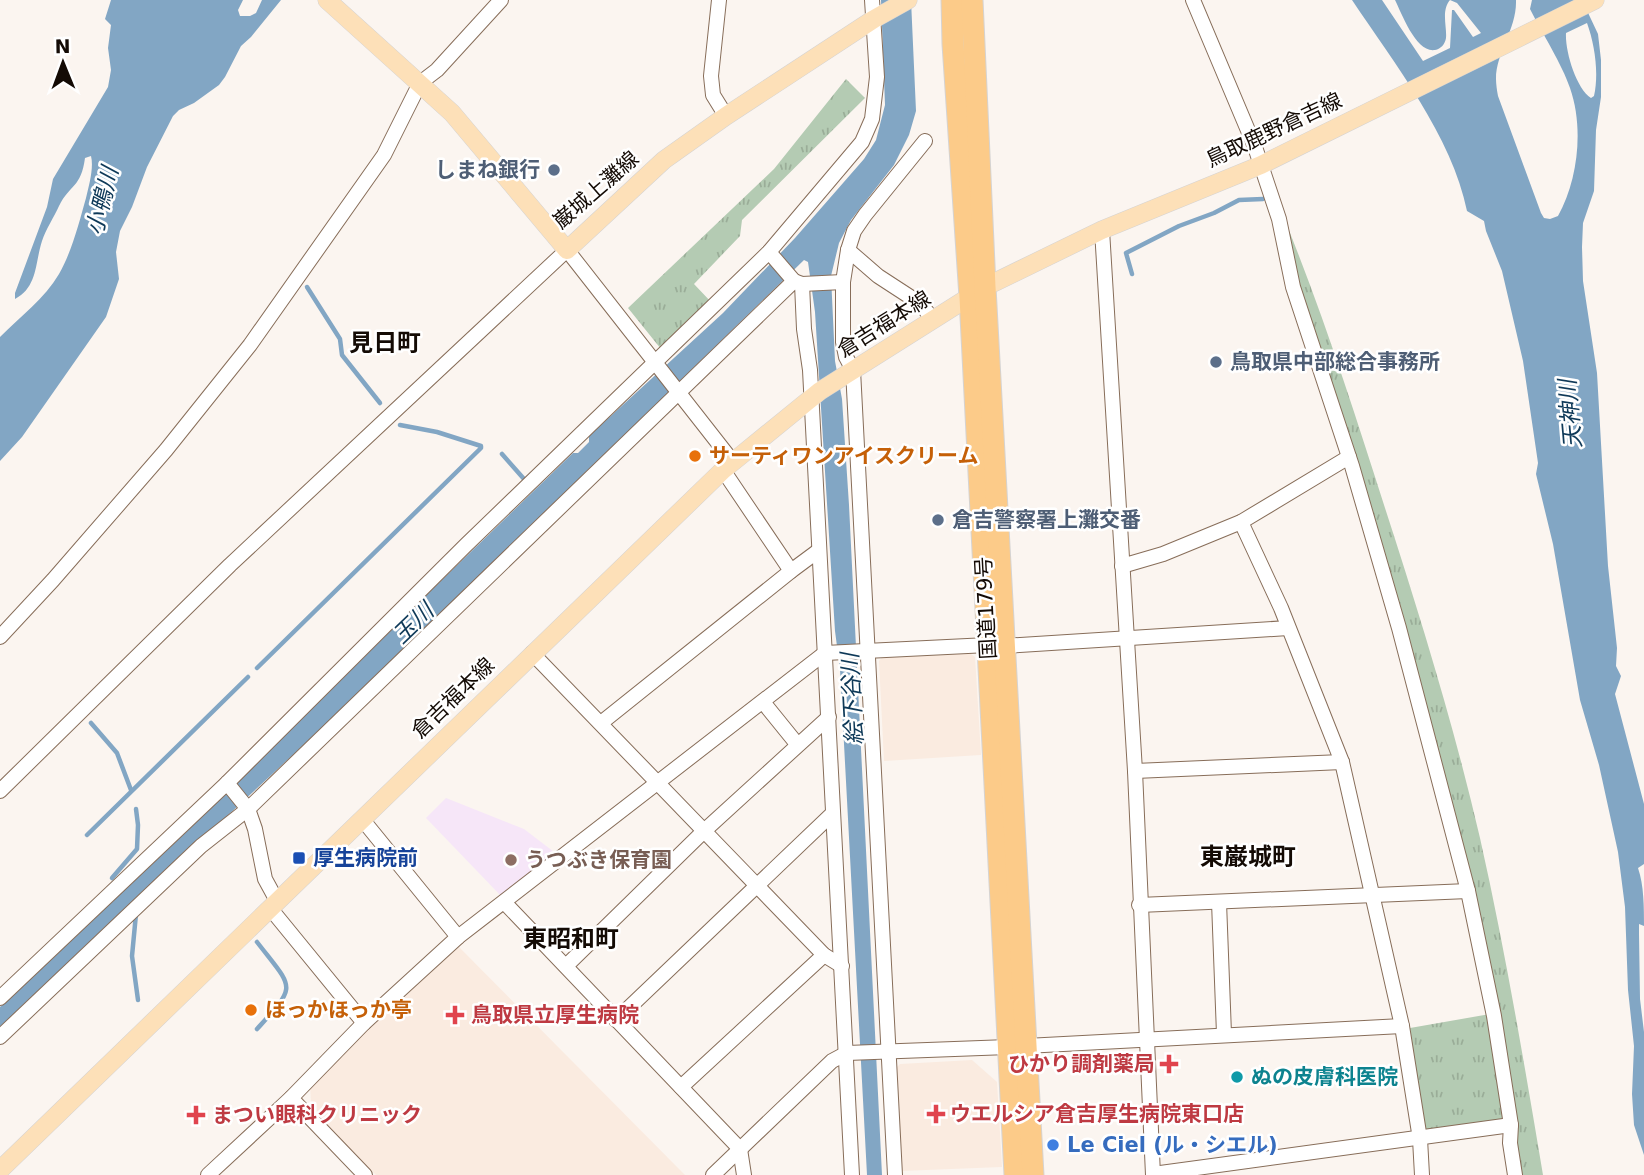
<svg xmlns="http://www.w3.org/2000/svg" width="1644" height="1175" viewBox="0 0 1644 1175" font-family="'DejaVu Sans','Noto Sans JP',sans-serif">
	<defs>
		<pattern id="grass-tufts" width="24" height="20" patternUnits="userSpaceOnUse" patternTransform="scale(1.75)"><rect width="24" height="20" fill="#b4cbb3"/><path d="M3 7l-1-3M5 7V3M7 7l1-3M15 17l-1-3M17 17v-4M19 17l1-3" fill="none" stroke="#9aad98"/></pattern>
	</defs>
	<rect width="100%" height="100%" fill="#fbf5f0"/>
	<g fill="#faebe0">
		<polygon points="968,652 975,657 981,755 884,761 879,661 884,655"/>
		<polygon points="458,946 685,1175 376,1175 326,1125 311,1104 310,1084"/>
		<polygon points="972,1060 997,1082 1002,1167 901,1171 897,1067 900,1064"/>
	</g>
	<polygon fill="#f6e6f8" points="446,798 524,829 558,855 502,897 426,818"/>
	<g fill="url(#grass-tufts)">
		<polygon points="846,79 865,98 742,220 740,236 694,284 712,303 661,349 628,308 774,169"/>
		<path d="M1288,228c37,92 67,186 97,280 35,108 69,218 95,330 25,111 44,224 63,337h-23l-35,-221 -190,-665z"/>
		<polygon points="1490,1014 1506,1115 1500,1122 1430,1131 1422,1126 1410,1028"/>
	</g>
	<g fill="#82a6c4" fill-rule="evenodd">
		<path d="M111,0h132l-5,10 2,6h10l6,-3 6,-13h19l-30,37 -10,9 -16,31 -6,8 -25,18 -15,7 -6,6 -26,51 -15,40 -12,24 -4,21 3,27 -13,38 -84,120 -22,24v-124c20,-20 45,-39 59,-63 13,-23 20,-51 27,-76 3,-13 8,-30 5,-42l-6,2c-4,30 -15,26 -26,48 -5,11 -13,23 -17,35 -7,21 -4,46 -27,58v-6l32,-86 6,-28 55,-92 3,-17 -3,-22 3,-23 -6,-6z"/>
		<polygon points="881,0 911,0 916,111 909,135 894,165 851,220 839,243 831,276 835,361 842,399 849,505 882,1175 867,1175 840,669 835,631 815,312 808,262 804,260 377,677 145,892 0,1032 0,1007 573,453 578,453 589,442 589,436 723,313 795,238 864,159 876,140 885,105"/>
		<path d="M1352,0h30l41,61 27,-13 2,-38h2l19,27 8,-4 -24,-30 -7,-3c-9,11 -3,26 -4,38 -1,6 -5,11 -11,12 -19,3 -33,-36 -40,-50h121c1,29 -20,52 -20,79 0,5 1,12 2,17l43,117 3,5 6,1 8,-3c20,-36 26,-88 12,-128 -8,-24 -28,-55 -40,-79l2,-9h50l16,34 3,26v37l-5,33 -2,61 -11,32 -1,24 1,34 14,92 11,193 9,82 -1,18 5,10 -6,18 29,110v60l-6,4c6,17 6,40 6,58l-5,-2v10l1,65 4,33v123l-10,-30 -2,-31 2,-48 -6,-56 -3,-83 -7,-55 -19,-87 -19,-65 -27,-156 -17,-70 2,-11 -15,-102 -21,-90 -16,-40 -2,-10 -17,-10c-15,-75 -73,-148 -115,-211zM1587,23c8,22 12,51 7,73l-3,2c-15,-10 -26,-47 -25,-65z"/>
	</g>
	<g fill="none" stroke-linecap="round" stroke-linejoin="round">
		<g stroke="#82a6c4" stroke-width="4.5">
			<polyline points="1132,274 1126,253 1179,226 1214,213 1239,200 1263,199"/>
			<polyline points="307,287 340,339 342,355 380,403"/>
			<polyline points="502,454 524,479"/>
			<polyline points="257,668 481,448 481,446 437,432 400,425"/>
			<polyline points="91,723 117,753 131,790"/>
			<polyline points="87,835 248,677"/>
			<polyline points="112,878 137,849 138,825 136,809"/>
			<polyline points="136,914 132,956 138,1000"/>
			<path d="M257,1029c41,-45 37,-39 0,-87"/>
		</g>
		<g stroke="#876d59" stroke-width="16">
			<g id="minor">
				<polyline points="719,0 711,76 713,95 726,116"/>
				<polyline points="1193,0 1255,147 1279,219 1293,287 1352,466 1399,628 1468,891 1494,1016 1511,1125 1510,1143 1515,1175"/>
				<polyline points="1102,230 1135,771 1153,1175"/>
				<polyline points="848,250 878,276 921,304 933,320"/>
				<polyline points="769,252 794,281"/>
				<polyline points="802,284 843,282"/>
				<polyline points="723,470 791,571"/>
				<polyline points="1241,522 1281,608 1342,762 1402,1026 1420,1139 1422,1175"/>
				<polyline points="1122,566 1163,554 1241,522 1349,457"/>
				<polyline points="0,637 53,580 166,450 250,345 384,155 420,83 437,70 501,0"/>
				<polyline points="532,653 824,955 842,966"/>
				<polyline points="763,702 797,744"/>
				<polyline points="601,723 791,571 818,551"/>
				<polyline points="1135,771 1342,762"/>
				<polyline points="227,783 248,809 255,829 265,879 277,901"/>
				<polyline points="0,791 230,565 567,250 733,462"/>
				<polyline points="362,819 458,937"/>
				<polyline points="504,902 740,1149 744,1175"/>
				<polyline points="1219,902 1224,1034"/>
				<polyline points="1139,905 1468,891"/>
				<polyline points="270,908 364,1023"/>
				<polyline points="566,966 704,831 829,717"/>
				<polyline points="0,998 227,783 466,545 769,252 862,142 872,119 877,77 872,0"/>
				<polyline points="616,1020 833,813"/>
				<polyline points="0,1037 201,846 248,809 794,281 802,284 804,329 810,370 852,1175"/>
				<polyline points="681,1087 824,955"/>
				<polyline points="291,1098 365,1175"/>
				<polyline points="1153,1174 1511,1125"/>
				<polyline points="208,1175 291,1098 364,1023 458,937 825,653 988,645 1004,646 1288,628"/>
				<polyline points="713,1175 832,1061 847,1053 1008,1047 1402,1026"/>
				<polyline points="895,1175 853,370 846,357 843,342 843,282 848,250 854,231 865,215 925,141"/>
			</g>
		</g>
		<g stroke="#d5d3d2" stroke-width="19">
			<g id="major">
				<polyline points="327,0 452,113 567,250 664,160 726,116 874,19 908,0"/>
				<polyline points="0,1170 723,470 820,391 985,287 1102,230 1261,165 1595,0"/>
			</g>
		</g>
		<g stroke="#d5d3d2" stroke-width="23">
			<g id="highway">
				<polyline points="952,0 953,44 970,297 1015,1175"/>
				<polyline points="972,0 985,287 1033,1175"/>
			</g>
		</g>
		<use href="#minor" stroke="#fff" stroke-width="14"/>
		<use href="#major" stroke="#fde0b8" stroke-width="18"/>
		<use href="#highway" stroke="#fccb89" stroke-width="21"/>
	</g>
	<g fill="#5c6f8a" stroke="#fff" stroke-width="2.5">
		<circle cx="554" cy="170" r="7"/>
		<circle cx="1216" cy="362" r="7"/>
		<circle cx="938" cy="520" r="7"/>
	</g>
	<g fill="#e8710a" stroke="#fff" stroke-width="2.5">
		<circle cx="695" cy="456" r="7"/>
		<circle cx="251" cy="1010" r="7"/>
	</g>
	<rect fill="#1a4fb4" stroke="#fff" stroke-width="2.5" x="292" y="851" width="14" height="14" rx="3.5"/>
	<circle fill="#8d6e63" stroke="#fff" stroke-width="2.5" cx="511" cy="860" r="7"/>
	<g fill="#e0444e" stroke="#fff" stroke-width="2.5">
		<path d="M451.5 1004.5h7v7h7v7h-7v7h-7v-7h-7v-7h7z"/>
		<path d="M1165.5 1053.5h7v7h7v7h-7v7h-7v-7h-7v-7h7z"/>
		<path d="M932.5 1103.5h7v7h7v7h-7v7h-7v-7h-7v-7h7z"/>
		<path d="M192.5 1104.5h7v7h7v7h-7v7h-7v-7h-7v-7h7z"/>
	</g>
	<circle fill="#0f9aa8" stroke="#fff" stroke-width="2.5" cx="1237" cy="1077" r="7"/>
	<circle fill="#3f7fe0" stroke="#fff" stroke-width="2.5" cx="1053" cy="1145" r="7"/>
	<g text-anchor="middle" stroke-width="5" stroke-linejoin="round" paint-order="stroke">
		<g font-size="21" fill="#140b05" stroke="#fff">
			<text transform="translate(1274 130) rotate(-25)" y="7">鳥取鹿野倉吉線</text>
			<text transform="translate(596 190) rotate(-41)" y="7">巌城上灘線</text>
			<text transform="translate(884 324) rotate(-32)" y="7">倉吉福本線</text>
			<text transform="translate(986 608) rotate(-93)" y="7">国道179号</text>
			<text transform="translate(453 698) rotate(-44)" y="7">倉吉福本線</text>
		</g>
		<g font-size="21" font-weight="bold" fill="#4e5e75" stroke="#fff" text-anchor="start">
			<text x="540" y="177" text-anchor="end">しまね銀行</text>
			<text x="1230" y="369">鳥取県中部総合事務所</text>
			<text x="952" y="527">倉吉警察署上灘交番</text>
		</g>
		<g font-size="21" font-weight="bold" fill="#c56008" stroke="#fff" text-anchor="start">
			<text x="709" y="463">サーティワンアイスクリーム</text>
			<text x="265" y="1017">ほっかほっか亭</text>
		</g>
		<g font-size="21" font-weight="bold" fill="#164399" stroke="#fff" text-anchor="start">
			<text x="313" y="865">厚生病院前</text>
		</g>
		<g font-size="21" font-weight="bold" fill="#785e54" stroke="#fff" text-anchor="start">
			<text x="525" y="867">うつぶき保育園</text>
		</g>
		<g font-size="21" font-weight="bold" fill="#be3a42" stroke="#fff" text-anchor="start">
			<text x="471" y="1022">鳥取県立厚生病院</text>
			<text x="1155" y="1071" text-anchor="end">ひかり調剤薬局</text>
			<text x="950" y="1121">ウエルシア倉吉厚生病院東口店</text>
			<text x="212" y="1122">まつい眼科クリニック</text>
		</g>
		<g font-size="21" font-weight="bold" fill="#0d838f" stroke="#fff" text-anchor="start">
			<text x="1251" y="1084">ぬの皮膚科医院</text>
		</g>
		<g font-size="21" font-weight="bold" fill="#366cbe" stroke="#fff" text-anchor="start">
			<text x="1067" y="1152">Le Ciel (ル・シエル)</text>
		</g>
		<g font-size="23" font-style="italic" fill="#0e3958" stroke="#fff">
			<text transform="translate(102 201) rotate(-76)" y="8">小鴨川</text>
			<text transform="translate(1570 414) rotate(-95)" y="8">天神川</text>
			<text transform="translate(413 623) rotate(-44)" y="8">玉川</text>
			<text transform="translate(852 699) rotate(-93)" y="8">絵下谷川</text>
		</g>
		<g font-size="24" font-weight="bold" fill="#140b05" stroke="#fff">
			<text x="385" y="351">見日町</text>
			<text x="1248" y="865">東巌城町</text>
			<text x="571" y="947">東昭和町</text>
		</g>
	</g>
	<g transform="translate(63 63) rotate(359)" stroke="#ffffff" stroke-width="5" paint-order="stroke">
	<path d="M0-5L12 26L0 18L-12 26Z" fill="#140b05"/>
	<text y="-10" font-size="19" font-weight="bold" text-anchor="middle" fill="#140b05">N</text>
	</g>
</svg>
